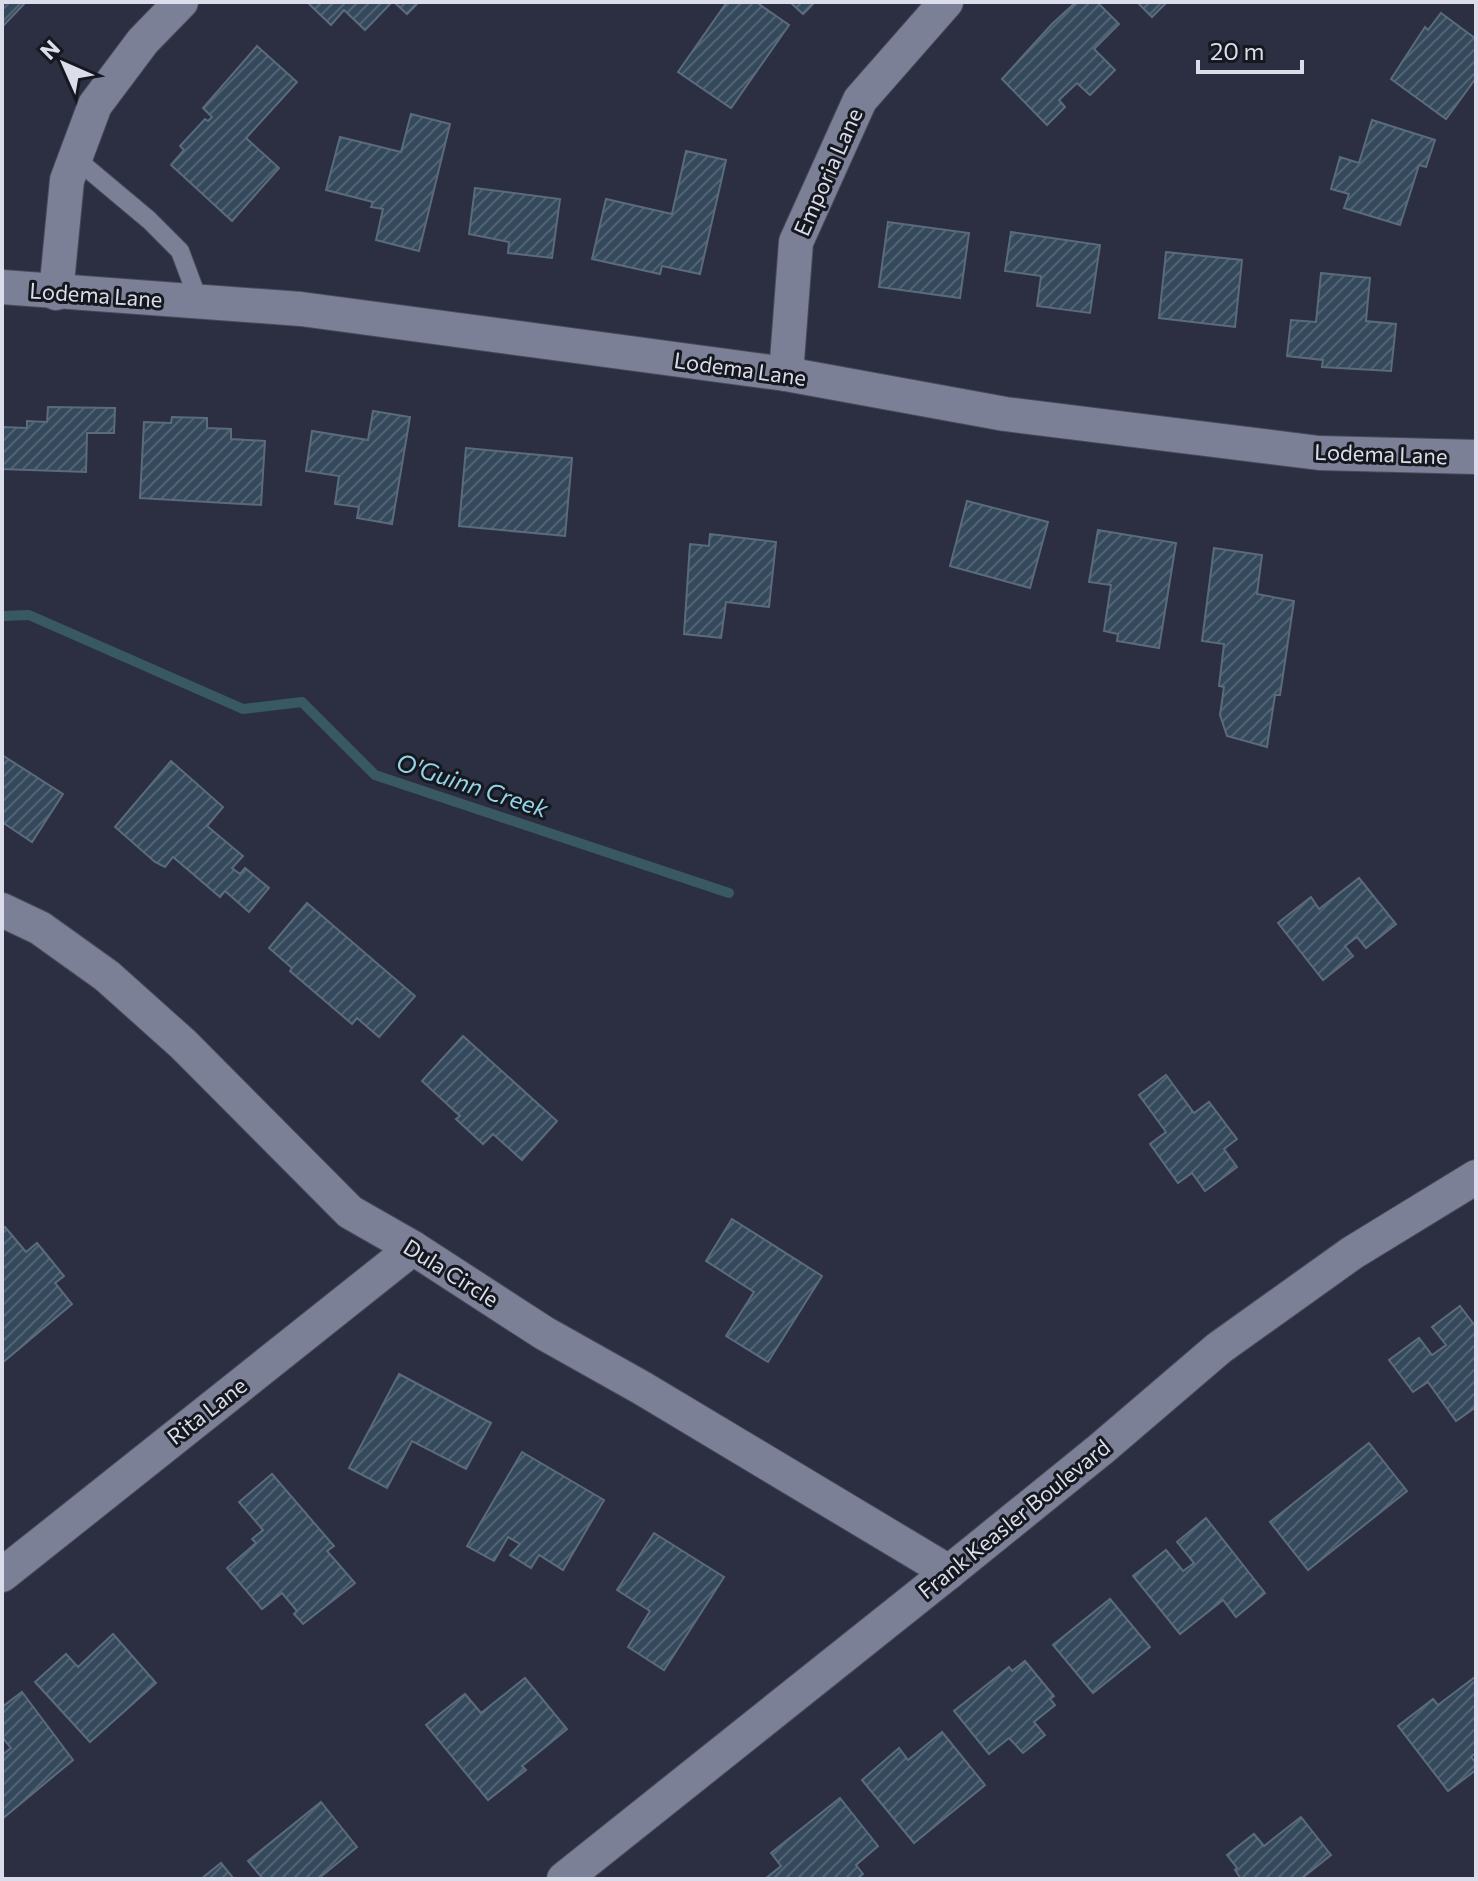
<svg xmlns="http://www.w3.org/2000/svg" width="1478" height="1881" viewBox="0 0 1478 1881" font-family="Commissioner,sans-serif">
	<defs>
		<pattern id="building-hatch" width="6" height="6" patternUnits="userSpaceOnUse" patternTransform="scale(2)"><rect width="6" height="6" fill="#35495c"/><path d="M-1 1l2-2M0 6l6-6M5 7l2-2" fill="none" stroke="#526374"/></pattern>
	</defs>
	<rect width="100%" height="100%" fill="#2c2f42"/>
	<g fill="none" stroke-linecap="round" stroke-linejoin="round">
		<polyline stroke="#385962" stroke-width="10" points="2,616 29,615 243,709 302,702 375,775 729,893"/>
	</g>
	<g fill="url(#building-hatch)" stroke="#5a6c7c" stroke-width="2">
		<polygon points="2,2 26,2 2,27"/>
		<polygon points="307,2 392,2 365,30 344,10 331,25"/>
		<polygon points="394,2 419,2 407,14"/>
		<polygon points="727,2 756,2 789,25 731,108 678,72"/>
		<polygon points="790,2 815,2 803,14"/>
		<polygon points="1076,2 1097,2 1119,24 1094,49 1115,70 1090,95 1077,83 1059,100 1065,107 1047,125 1002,79 1052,24"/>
		<polygon points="1137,2 1167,2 1152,17"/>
		<polygon points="1441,13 1476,39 1476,78 1446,119 1391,79 1425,27 1428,30"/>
		<polygon points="257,46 297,82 246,138 279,168 232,221 171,165 184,150 180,146 205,119 208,121 212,117 203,108"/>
		<polygon points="411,114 450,124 419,251 376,240 383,209 371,207 373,202 326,190 340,137 401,152"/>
		<polygon points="1372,120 1435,140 1426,167 1419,165 1400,225 1344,208 1349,194 1331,189 1340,157 1359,163"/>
		<polygon points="686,151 726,160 700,274 662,266 660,274 592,259 606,199 672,214"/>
		<polygon points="475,188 560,199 552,258 508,253 509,242 469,234"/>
		<polygon points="888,222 969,233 960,298 879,287"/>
		<polygon points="1011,232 1100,245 1090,313 1037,306 1041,276 1005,271"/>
		<polygon points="1166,252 1242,260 1235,327 1159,318"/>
		<polygon points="1321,273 1370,278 1366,321 1396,324 1391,371 1322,367 1323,360 1287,356 1291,320 1316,322"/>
		<polygon points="48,407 115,408 114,433 87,433 86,472 2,469 3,427 27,428 27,421 47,422"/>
		<polygon points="373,411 410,417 392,524 357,518 359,507 335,504 339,476 306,471 312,431 368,440"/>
		<polygon points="172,417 207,418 207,428 231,429 231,439 265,441 261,505 140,498 144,422 171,423"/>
		<polygon points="466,448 572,458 565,536 459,526"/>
		<polygon points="967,501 1048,522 1030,588 950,566"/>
		<polygon points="1098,530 1176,543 1159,648 1117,641 1118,634 1104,631 1111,585 1089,582"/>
		<polygon points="710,534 776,542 769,607 726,602 721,638 684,634 690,544 709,546"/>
		<polygon points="1214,548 1262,555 1257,594 1294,601 1280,695 1275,695 1267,747 1227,736 1220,715 1224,687 1219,686 1224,644 1202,641"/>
		<polygon points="2,755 63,794 32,842 2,822"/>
		<polygon points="171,761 223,807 207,826 243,856 232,868 240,874 245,868 269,888 249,912 225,891 220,897 173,857 165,867 155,862 115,827"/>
		<polygon points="1359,878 1396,924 1366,948 1357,937 1345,946 1353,956 1323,980 1278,923 1311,897 1319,909"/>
		<polygon points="307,903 415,996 379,1037 357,1018 352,1024 290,971 292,968 269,948"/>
		<polygon points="463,1036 557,1121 522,1160 493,1134 483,1144 456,1119 460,1116 422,1081"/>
		<polygon points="1166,1075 1194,1113 1209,1102 1237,1139 1224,1149 1237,1167 1205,1191 1192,1173 1178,1183 1150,1144 1166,1132 1139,1095"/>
		<polygon points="732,1219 822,1276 768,1362 726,1336 754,1292 706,1261"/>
		<polygon points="5,1227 26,1252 37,1243 64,1276 55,1283 72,1304 2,1363 2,1230"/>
		<polygon points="1460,1306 1476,1327 1476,1407 1456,1421 1428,1382 1413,1392 1389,1360 1419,1338 1432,1355 1446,1345 1432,1327"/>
		<polygon points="399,1374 491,1423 466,1469 412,1441 387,1488 349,1468"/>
		<polygon points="1369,1443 1407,1491 1308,1570 1270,1522"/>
		<polygon points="522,1452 604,1500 563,1570 539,1555 531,1568 510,1555 520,1544 508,1537 494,1561 467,1546"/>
		<polygon points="272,1474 334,1546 327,1551 355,1583 303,1624 294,1614 297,1611 282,1593 262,1609 227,1568 256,1543 252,1539 263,1530 239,1502"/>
		<polygon points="1206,1518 1265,1593 1236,1617 1223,1600 1180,1634 1133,1576 1166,1550 1183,1571 1194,1563 1177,1542"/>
		<polygon points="654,1533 724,1577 664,1670 628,1647 650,1611 617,1590"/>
		<polygon points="1110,1599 1150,1647 1093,1693 1053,1645"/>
		<polygon points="113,1634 156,1683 90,1742 35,1682 66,1654 78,1667"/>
		<polygon points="1025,1661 1054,1696 1050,1699 1055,1705 1034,1722 1045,1735 1023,1753 1009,1738 989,1754 954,1711 1009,1667 1012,1671"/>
		<polygon points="1475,1677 1476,1753 1471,1757 1476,1763 1476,1770 1448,1791 1398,1726 1433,1699 1438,1705"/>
		<polygon points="525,1678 567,1729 522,1766 526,1770 488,1800 426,1725 465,1694 481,1713"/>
		<polygon points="22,1692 73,1760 2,1819 2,1755 11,1748 2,1737 2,1707"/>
		<polygon points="942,1732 985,1785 914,1843 862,1780 899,1748 908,1760"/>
		<polygon points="840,1798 878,1846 856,1865 863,1874 857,1879 765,1879 781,1866 771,1853"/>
		<polygon points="321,1802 357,1847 318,1879 263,1879 248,1861"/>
		<polygon points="1301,1817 1331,1855 1301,1879 1241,1879 1235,1870 1237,1868 1227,1855 1254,1834 1264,1846"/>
		<polygon points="221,1863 234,1879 201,1879"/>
	</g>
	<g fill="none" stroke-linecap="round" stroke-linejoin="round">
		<g stroke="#484b5a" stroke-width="20">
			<polyline id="service" points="75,158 149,220 180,251 199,302"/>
		</g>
		<g stroke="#484b5a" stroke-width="36">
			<g id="minor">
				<polyline points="2,287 301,309 786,374 1005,414 1319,453 1476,457"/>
				<polyline points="56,293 67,180 95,105 143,41 181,2"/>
				<polyline points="786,374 796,242 860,100 946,2"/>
				<polyline points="2,910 40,928 107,976 183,1044 350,1212 413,1248 544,1333 642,1388 949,1572"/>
				<polyline points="2,1575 413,1248"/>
				<polyline points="564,1879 949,1572 1101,1449 1219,1348 1352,1253 1476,1177"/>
			</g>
		</g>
		<use href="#service" stroke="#7c8097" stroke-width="18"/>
		<use href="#minor" stroke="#7c8097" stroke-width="34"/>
	</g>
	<g text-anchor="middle" stroke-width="6" stroke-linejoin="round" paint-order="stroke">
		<g font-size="22" fill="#dbdeea" stroke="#161820">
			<text transform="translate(828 172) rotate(-66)" y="8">Emporia Lane</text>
			<text transform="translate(96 295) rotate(4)" y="8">Lodema Lane</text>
			<text transform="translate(740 369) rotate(8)" y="8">Lodema Lane</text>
			<text transform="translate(1381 454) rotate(2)" y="8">Lodema Lane</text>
			<text transform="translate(451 1273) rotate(32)" y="8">Dula Circle</text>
			<text transform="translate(207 1411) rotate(-38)" y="8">Rita Lane</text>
			<text transform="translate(1014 1519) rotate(-39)" y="8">Frank Keasler Boulevard</text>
		</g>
		<g font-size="24" font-style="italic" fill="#93d5e7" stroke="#161820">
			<text transform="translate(472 786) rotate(18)" y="8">O'Guinn Creek</text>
		</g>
	</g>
	<rect width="1478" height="1881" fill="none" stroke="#dbdeea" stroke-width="8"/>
	<g transform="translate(64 64) rotate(315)" stroke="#161820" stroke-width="6" paint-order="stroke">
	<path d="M0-6L14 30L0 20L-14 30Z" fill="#dbdeea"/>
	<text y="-12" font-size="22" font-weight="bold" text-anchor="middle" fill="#dbdeea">N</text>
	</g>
	<path d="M1198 60v12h104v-12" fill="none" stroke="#dbdeea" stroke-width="4"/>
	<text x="1210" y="60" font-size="24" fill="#dbdeea" stroke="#161820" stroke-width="6" paint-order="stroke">20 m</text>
</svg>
